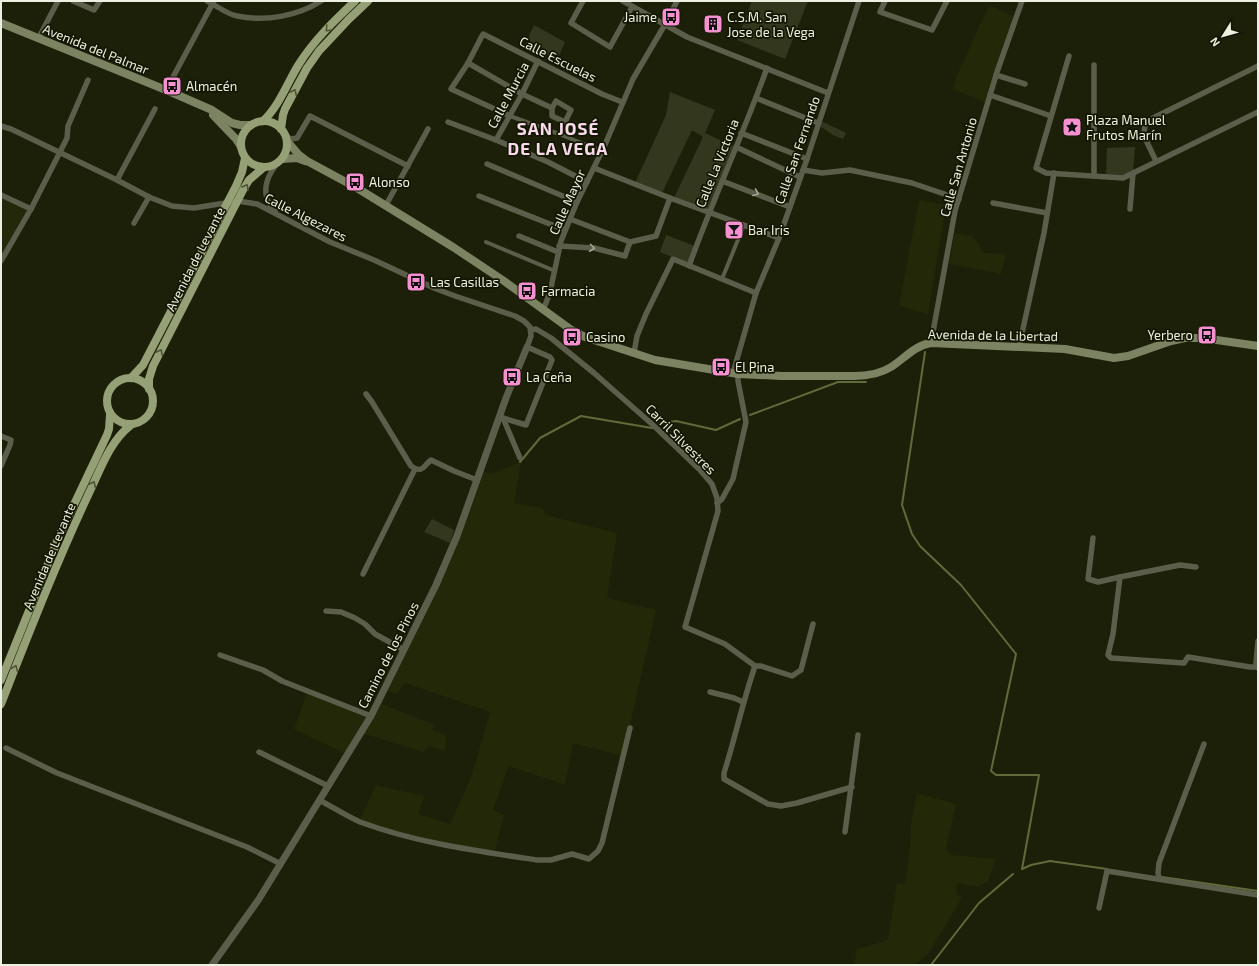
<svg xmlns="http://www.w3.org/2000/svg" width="1259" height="966" viewBox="0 0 1259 966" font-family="'Exo 2',sans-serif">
	<rect width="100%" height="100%" fill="#1c2008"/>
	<g fill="#232808">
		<polygon points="989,5 1016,17 988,103 953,90 955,80"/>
		<polygon points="1,195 31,209 1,260"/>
		<polygon points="919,200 946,205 928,314 899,306"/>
		<polygon points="955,233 972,236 979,244 983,253 1006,254 1001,274 949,264"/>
		<polygon points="520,462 519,475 514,503 542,508 546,515 617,533 607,598 656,610 623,756 573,743 565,785 509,766 493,810 504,815 495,850 450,847 359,821 376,785 424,796 418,814 450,824 471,778 490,712 405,683 397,694 387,691 382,704 433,724 433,730 446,735 445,751 429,746 423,752 362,733 348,755 294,729 308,691 371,716 428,603 481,470 491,474"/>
		<polygon points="917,793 956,804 946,849 951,855 996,859 988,881 979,887 957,883 956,893 962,898 928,954 918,962 914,965 854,965 857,949 885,941 888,939 897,883 905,884 910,847 911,825"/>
	</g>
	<g fill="#32371d">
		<polygon points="752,1 808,1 785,59 737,40"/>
		<polygon points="534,25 565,42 557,60 525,45"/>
		<polygon points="670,92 715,110 705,133 735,147 708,212 674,198 703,137 692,130 662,193 635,183 666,115"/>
		<polygon points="823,122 846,133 843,139 833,135 821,127 821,123"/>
		<polygon points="1135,147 1133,173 1123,178 1106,176 1107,148"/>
		<polygon points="666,235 695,246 689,264 660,252"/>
		<polygon points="432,519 454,530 450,543 424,532"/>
	</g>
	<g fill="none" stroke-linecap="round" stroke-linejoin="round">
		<g stroke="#606a3a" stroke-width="2">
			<polyline points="925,352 902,505 912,534 920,546 961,585 1016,654 991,771 996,775 1039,775 1022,869"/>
			<polyline points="750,415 838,382 866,382"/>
			<polyline points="669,422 676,421 716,430 740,419"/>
			<polyline points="520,462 540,438 581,416 652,428"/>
			<polyline points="1022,869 1031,865 1050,861 1107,869"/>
			<polyline points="1162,877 1258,891"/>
			<polyline points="931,965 979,903 1013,874"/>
		</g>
		<g stroke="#5a5e4b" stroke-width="4">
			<polyline points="510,116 559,134 602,151"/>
			<polyline points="486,242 555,271"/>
			<polyline points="722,279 744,225"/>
		</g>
		<g stroke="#5a5e4b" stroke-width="5.5">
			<polyline points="73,1 94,10 100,1"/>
			<path d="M207,1c8,4 22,14 30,15 28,6 61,0 84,-15"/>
			<polyline points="583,1 571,23 610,47 632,7"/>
			<polyline points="623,1 687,37 828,93"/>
			<polyline points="885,1 880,12 932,30 947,1"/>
			<polyline points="38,39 58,1"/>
			<polyline points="1069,56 1036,168 1046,173 1123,178 1258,112"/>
			<polyline points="468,63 522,94 552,108"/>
			<polyline points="996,75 1025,84"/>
			<polyline points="166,90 214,1"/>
			<polyline points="990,95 1051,116"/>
			<polyline points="756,98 818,123"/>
			<polygon points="556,101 571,110 565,122 552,116 552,108"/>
			<polyline points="510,116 451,89 468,63 483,34 602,94 622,102"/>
			<polyline points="448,122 496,140 548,162 587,182"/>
			<polyline points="1,126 11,129 117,180 149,197 172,206 194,208 238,201 257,204 330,242 374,260 434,288 455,296 515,316 524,321 530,327 531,336 527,347 550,357 552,360 526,425 503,418"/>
			<polyline points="741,133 807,159"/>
			<polyline points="286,136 291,139 297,138 310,116 408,166"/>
			<polyline points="496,140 522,94 538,61"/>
			<polyline points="736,147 800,177"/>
			<polyline points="1156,161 1144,136 1145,122 1258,66"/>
			<polyline points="487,164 577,202"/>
			<polyline points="594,168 670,198 779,238"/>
			<polyline points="803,170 822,173 850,170 869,174 912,183 959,199"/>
			<polyline points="1094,176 1094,65"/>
			<polyline points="117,180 155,109"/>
			<polyline points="722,181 790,207"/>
			<polyline points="1,195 31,209"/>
			<polyline points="479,196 565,230"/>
			<polyline points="993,203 1047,213"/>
			<polyline points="386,205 428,129"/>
			<polyline points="1130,209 1133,173"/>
			<path d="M275,211c-15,-14 -10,-33 2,-47"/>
			<polyline points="570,219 630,242 656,236 670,198"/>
			<polyline points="134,223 149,197"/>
			<polyline points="519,236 558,252"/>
			<polyline points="559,246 594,248 625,256 630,242"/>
			<polyline points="1,261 31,209 60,152 67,138 68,126 88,80"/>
			<path d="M689,266c24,-67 54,-131 78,-198"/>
			<polyline points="543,309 546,303 550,292 561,241 577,202 604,147 633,79 667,21 677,1"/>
			<polyline points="531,330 536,329 551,338 594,373 653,425 699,469 712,484 717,498 718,511 685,627 725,644 755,666"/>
			<polyline points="931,343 955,211 997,72 1022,1"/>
			<polyline points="1019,347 1044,233 1054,173"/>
			<polyline points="634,353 637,336 646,314 673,259 756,293"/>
			<polyline points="733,373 756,293 779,238 807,159 859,1"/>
			<path d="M366,394l6,8 39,64c12,8 12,0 20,-6l23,11 23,9"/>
			<polyline points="501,418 503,418 520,458"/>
			<polyline points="1,436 11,440 10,445 1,466"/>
			<polyline points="717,503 722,499 733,479 746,422 738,381 738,374"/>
			<polyline points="1093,538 1088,579 1098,582 1120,577"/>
			<polyline points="1196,567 1180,565 1120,577 1113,634 1108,655 1111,658 1184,663 1188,657 1250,667 1257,667"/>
			<polyline points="363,574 415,469"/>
			<polyline points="326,611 341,612 355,618 365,624 375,634 404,650"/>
			<polyline points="1258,641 1256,663 1258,668"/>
			<polyline points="220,655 263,670 282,681 371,716"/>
			<path d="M755,666c-12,35 -20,72 -31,107v6l44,25 13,2 16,-3 55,-16"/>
			<polyline points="755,666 761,666 792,676 801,670 813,624"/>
			<polyline points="710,692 734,698 743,702"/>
			<polyline points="6,748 57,773 247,847 281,864"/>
			<polyline points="259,752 328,786"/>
			<path d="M319,800c14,7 27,16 41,22 57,21 117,29 177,38h14l21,-6 17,5 9,-8 4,-8 28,-115"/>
			<polyline points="845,832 858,735"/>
			<polyline points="1159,878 1158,873 1159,863 1204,744"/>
			<polyline points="1099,908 1107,871 1258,895"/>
		</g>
		<polyline stroke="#5a5e4b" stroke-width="7" points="212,965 259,899 371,716 436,585 457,536 506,398 527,347"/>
		<g stroke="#7c8363" stroke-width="8">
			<polyline points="1,23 166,90 212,110 232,123 240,125 251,125"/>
			<polyline points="213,115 236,139 241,147"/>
			<path d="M287,141l12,14 8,6 50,27 96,59 51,34 66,48 15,8 70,23 83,14 43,2h73c13,0 26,-2 37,-9 13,-8 24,-22 40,-24l134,6 49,9 14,-2 43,-15 14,-3h18l55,8"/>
			<polyline points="282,159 297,158 305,161"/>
		</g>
		<g stroke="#96a076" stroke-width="8">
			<circle cx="264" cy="144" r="23"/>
			<path d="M263,121c17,-16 24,-38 36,-57 15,-24 36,-44 56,-63"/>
			<polyline points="281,129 283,115 285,109 307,68 319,51 349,19 368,1"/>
			<circle cx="130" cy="401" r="23"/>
			<polyline points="131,378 143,365 236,186 242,172 245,158"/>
			<polyline points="149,389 149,379 153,366 243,190 249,180 263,168"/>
			<polyline points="1,680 60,534 107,435 109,429 110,415"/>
			<path d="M1,704c28,-71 56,-143 89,-213 11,-23 20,-50 41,-66"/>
		</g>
	</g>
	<defs><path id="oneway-chevron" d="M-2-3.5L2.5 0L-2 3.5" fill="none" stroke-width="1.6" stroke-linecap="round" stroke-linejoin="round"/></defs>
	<g stroke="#4e5536">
		<use href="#oneway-chevron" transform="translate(328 29) rotate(133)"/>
		<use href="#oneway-chevron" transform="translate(294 92) rotate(-63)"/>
		<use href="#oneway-chevron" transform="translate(246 187) rotate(-61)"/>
		<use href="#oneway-chevron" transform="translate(160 352) rotate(-63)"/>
		<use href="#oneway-chevron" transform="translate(93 484) rotate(-65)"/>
		<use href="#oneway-chevron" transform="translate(15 668) rotate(-68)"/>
	</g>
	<g stroke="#a3a796">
		<use href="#oneway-chevron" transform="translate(756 193) rotate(22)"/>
		<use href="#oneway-chevron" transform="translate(592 248) rotate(7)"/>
	</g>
	<defs>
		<g id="bus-square" transform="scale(1)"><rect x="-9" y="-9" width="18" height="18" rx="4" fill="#f690d0" stroke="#131702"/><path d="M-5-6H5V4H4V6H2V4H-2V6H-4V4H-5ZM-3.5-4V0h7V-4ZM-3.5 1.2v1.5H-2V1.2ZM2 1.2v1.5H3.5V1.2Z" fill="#111"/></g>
		<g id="building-square" transform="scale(1)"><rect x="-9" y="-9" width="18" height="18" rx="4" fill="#f690d0" stroke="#131702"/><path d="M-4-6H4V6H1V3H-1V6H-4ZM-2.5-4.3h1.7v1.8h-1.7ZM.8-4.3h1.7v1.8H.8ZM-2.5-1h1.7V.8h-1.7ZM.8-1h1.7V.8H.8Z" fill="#111"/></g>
		<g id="sight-square" transform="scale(1)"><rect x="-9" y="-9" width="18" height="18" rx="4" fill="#f690d0" stroke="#131702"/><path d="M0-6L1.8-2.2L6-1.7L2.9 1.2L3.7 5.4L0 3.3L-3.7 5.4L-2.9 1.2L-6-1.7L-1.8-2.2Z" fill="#111"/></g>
		<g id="bar-square" transform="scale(1)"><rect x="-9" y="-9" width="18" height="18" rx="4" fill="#f690d0" stroke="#131702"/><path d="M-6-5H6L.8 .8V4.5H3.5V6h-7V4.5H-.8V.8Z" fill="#111"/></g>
	</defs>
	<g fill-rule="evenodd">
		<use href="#bus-square" x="671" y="17"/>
		<use href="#building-square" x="713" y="24"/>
		<use href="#bus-square" x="172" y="86"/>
		<use href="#sight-square" x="1072" y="127"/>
		<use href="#bus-square" x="355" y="182"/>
		<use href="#bar-square" x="734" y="230"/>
		<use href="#bus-square" x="416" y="282"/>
		<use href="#bus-square" x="527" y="291"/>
		<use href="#bus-square" x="1207" y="335"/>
		<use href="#bus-square" x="572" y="337"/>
		<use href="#bus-square" x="721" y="367"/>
		<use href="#bus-square" x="512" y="377"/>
	</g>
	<g text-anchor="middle" stroke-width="3.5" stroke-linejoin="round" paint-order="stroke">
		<g font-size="13" fill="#ecf0e0" stroke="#131702" text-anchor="start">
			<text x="657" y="22" text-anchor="end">Jaime</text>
			<text x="727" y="22">C.S.M. San<tspan x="727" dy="15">Jose de la Vega</tspan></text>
			<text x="186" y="91">Almacén</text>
			<text x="1086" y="125">Plaza Manuel<tspan x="1086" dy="15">Frutos Marín</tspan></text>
			<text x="369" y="187">Alonso</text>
			<text x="748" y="235">Bar Iris</text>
			<text x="430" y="287">Las Casillas</text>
			<text x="541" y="296">Farmacia</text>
			<text x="1193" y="340" text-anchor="end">Yerbero</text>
			<text x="586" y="342">Casino</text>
			<text x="735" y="372">El Pina</text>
			<text x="526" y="382">La Ceña</text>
		</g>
		<g font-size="13" fill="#ecf0e0" stroke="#131702">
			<text transform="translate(96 49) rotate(22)" y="5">Avenida del Palmar</text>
			<text transform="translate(558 59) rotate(27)" y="5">Calle Escuelas</text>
			<text transform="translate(508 95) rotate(-62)" y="5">Calle Murcia</text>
			<text transform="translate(797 150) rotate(-71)" y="5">Calle San Fernando</text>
			<text transform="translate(717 163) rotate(-68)" y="5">Calle La Victoria</text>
			<text transform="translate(958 167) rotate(-74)" y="5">Calle San Antonio</text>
			<text transform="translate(567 202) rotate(-66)" y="5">Calle Mayor</text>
			<text transform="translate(306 217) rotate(27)" y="5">Calle Algezares</text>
			<text transform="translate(195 259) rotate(-63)" y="5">Avenida de Levante</text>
			<text transform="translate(993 335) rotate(1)" y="5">Avenida de la Libertad</text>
			<text transform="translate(681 439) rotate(45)" y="5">Carril Silvestres</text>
			<text transform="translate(49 556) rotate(-67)" y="5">Avenida de Levante</text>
			<text transform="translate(388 655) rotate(-63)" y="5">Camino de los Pinos</text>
		</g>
		<g font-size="17" font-weight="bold" letter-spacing="1" fill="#f8daeb" stroke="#131702">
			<text x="558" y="135">SAN JOSÉ<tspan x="558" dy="20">DE LA VEGA</tspan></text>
		</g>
	</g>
	<rect width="1259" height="966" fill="none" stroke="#ecf0e0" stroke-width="4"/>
	<g transform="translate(1223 36) rotate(233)" stroke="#131702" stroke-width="3" paint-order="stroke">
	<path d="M0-3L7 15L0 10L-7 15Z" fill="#ecf0e0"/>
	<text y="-6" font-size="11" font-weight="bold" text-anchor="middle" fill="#ecf0e0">N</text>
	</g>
</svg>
